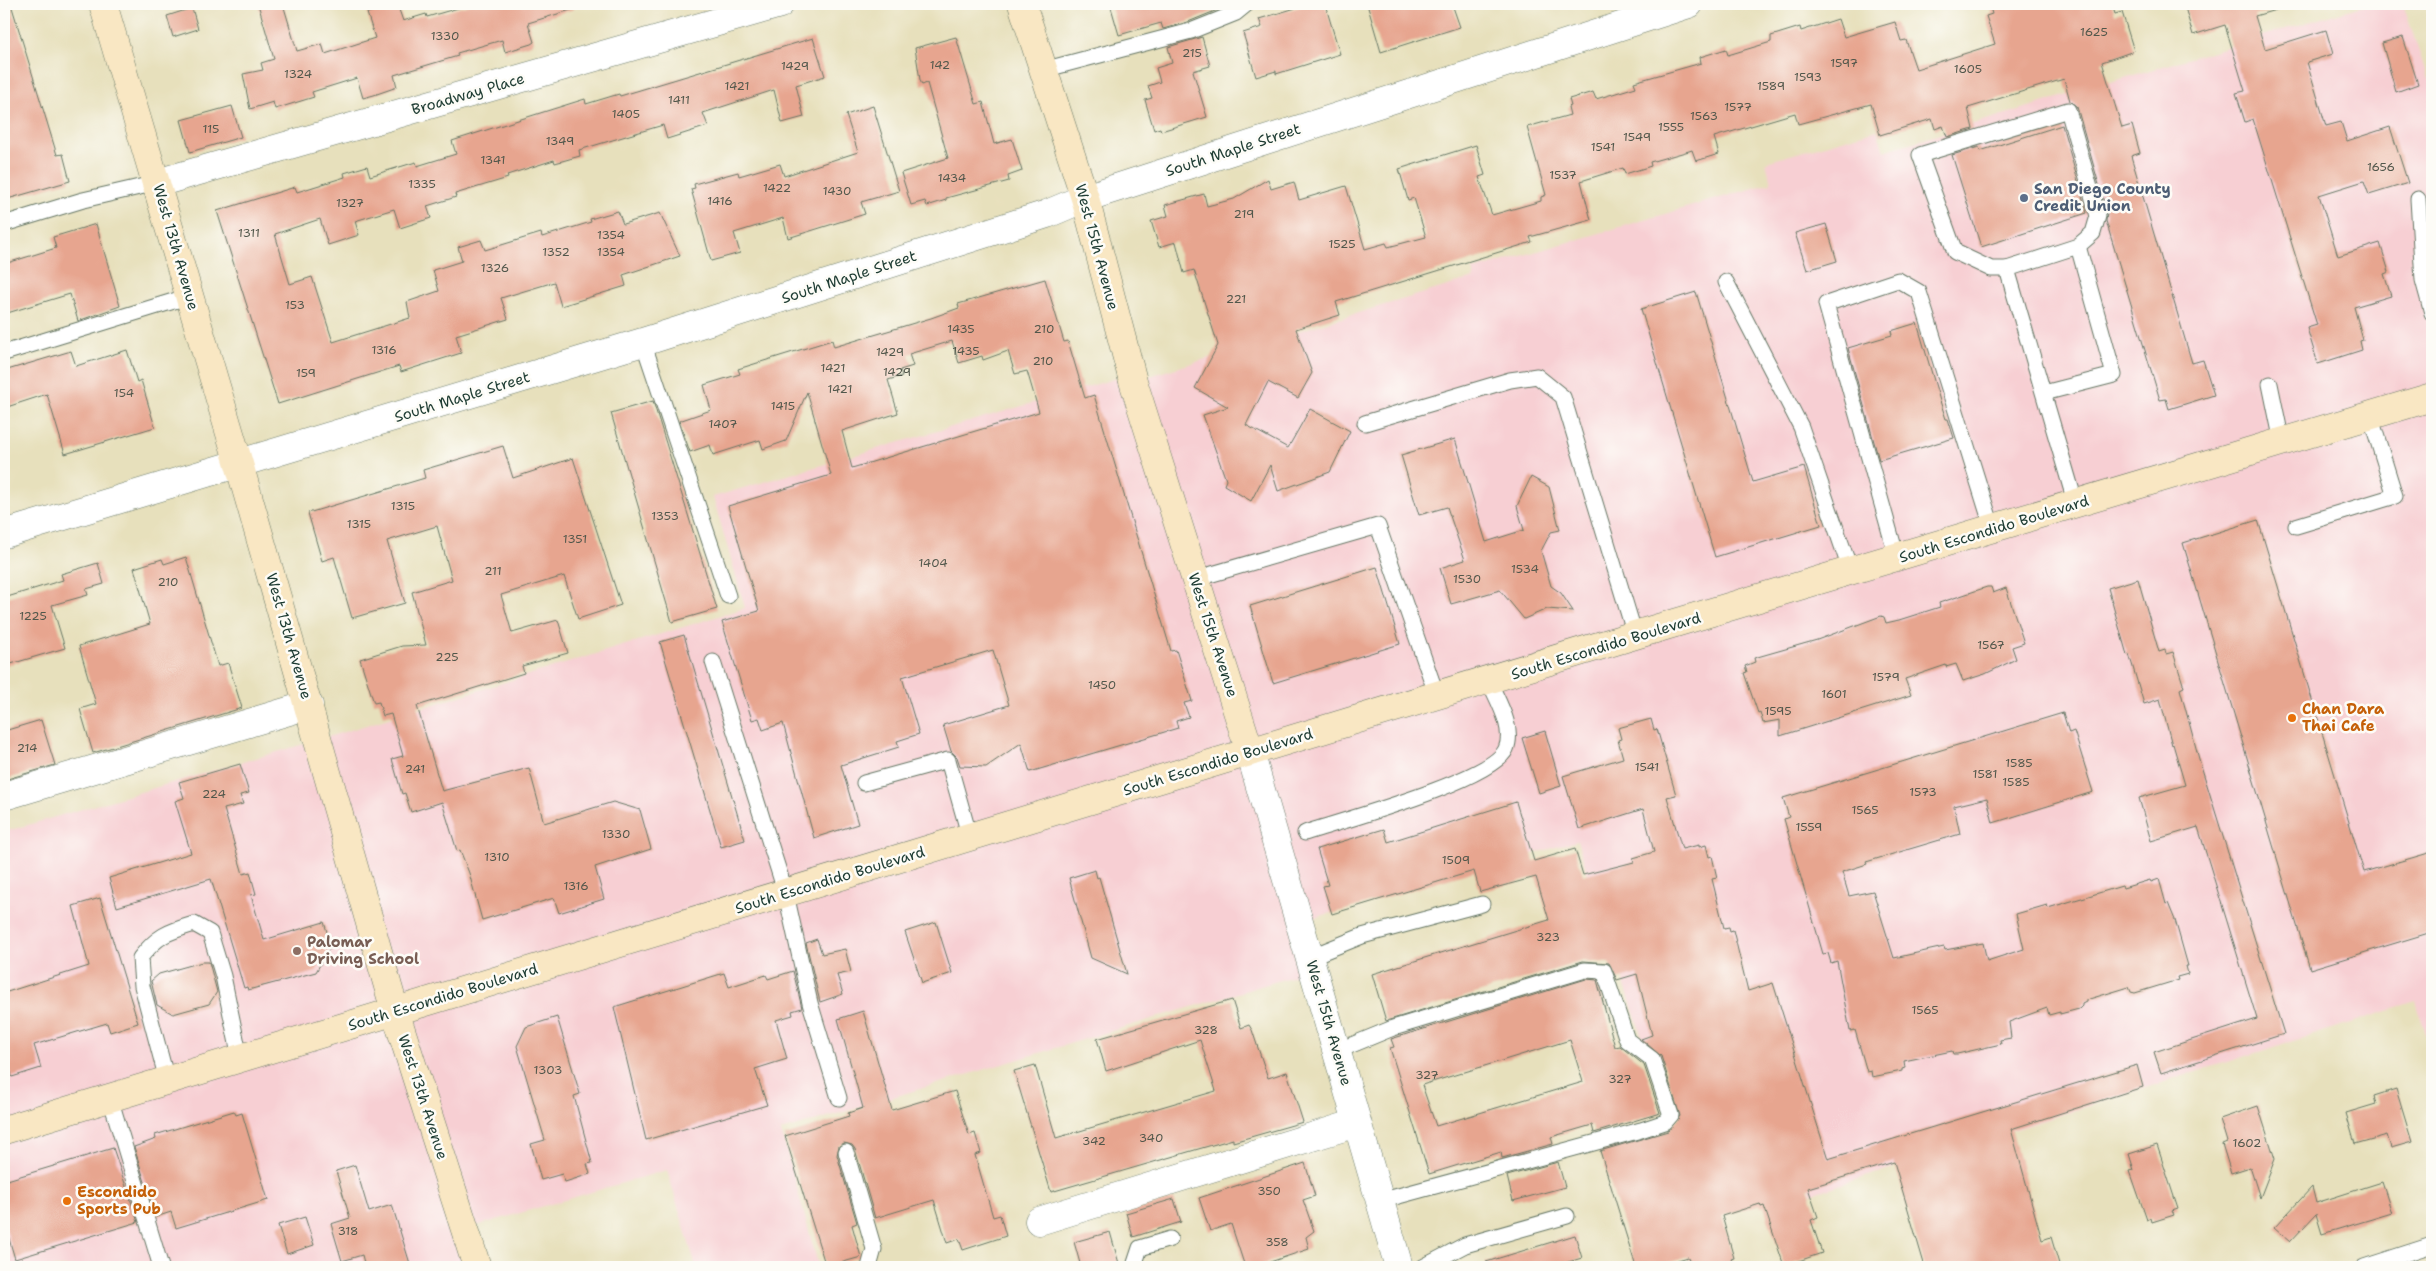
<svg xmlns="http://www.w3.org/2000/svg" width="2436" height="1271" viewBox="0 0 2436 1271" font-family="'Shantell Sans',sans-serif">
	<rect width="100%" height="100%" fill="#fdfcf7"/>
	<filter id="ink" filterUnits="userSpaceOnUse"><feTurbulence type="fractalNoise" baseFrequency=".02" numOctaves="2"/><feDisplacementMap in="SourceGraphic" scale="10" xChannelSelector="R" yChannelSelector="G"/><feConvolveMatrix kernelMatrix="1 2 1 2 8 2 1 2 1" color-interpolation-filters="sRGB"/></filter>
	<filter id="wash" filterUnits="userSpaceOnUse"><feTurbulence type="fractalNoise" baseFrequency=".0096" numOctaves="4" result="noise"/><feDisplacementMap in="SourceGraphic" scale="20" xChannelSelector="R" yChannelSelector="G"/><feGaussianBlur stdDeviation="1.12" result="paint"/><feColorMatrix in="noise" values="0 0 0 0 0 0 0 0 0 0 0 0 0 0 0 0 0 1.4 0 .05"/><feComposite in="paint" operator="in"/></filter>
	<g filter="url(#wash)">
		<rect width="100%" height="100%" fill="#e7e0bc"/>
		<polygon fill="#f7cfd3" points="2368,4 2403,4 2428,79 2432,78 2432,1055 2416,1002 1811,1194 1755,1006 1643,1040 1577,841 1300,922 1314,970 781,1131 819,1267 696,1267 667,1170 466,1229 477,1267 4,1267 4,832 318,740 745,608 713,497 1131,374 1133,381 1474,278 1473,270 1771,183 1766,162 1877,130 1884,151"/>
		<g id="blocks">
			<g fill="#e7a58f" fill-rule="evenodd">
				<polygon points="4,4 11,4 57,155 63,154 70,181 4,200"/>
				<polygon points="258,4 283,4 297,51 322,44 325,54 375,38 367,13 397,4 403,21 426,14 427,17 472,4 573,4 574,9 528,23 534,42 531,44 505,52 502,40 457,53 458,56 394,75 397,87 374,95 363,98 357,78 312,92 314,97 275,109 273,102 250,109 243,74 263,70 261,63 274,59"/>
				<polygon points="1110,4 1232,4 1188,22 1163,29 1161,23 1119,35"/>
				<polygon points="1309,4 1325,4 1340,54 1276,74 1276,71 1256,77 1243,33 1262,27 1259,19"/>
				<polygon points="1367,4 1452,4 1460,27 1381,52"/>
				<polygon points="1989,4 2112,4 2115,14 2122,12 2134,51 2102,62 2122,128 2132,125 2140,153 2131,156 2192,363 2203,360 2214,395 2169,409 2166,399 2160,400 2106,221 2107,213 2077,107 2070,101 2064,79 1968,108 1973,129 1947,137 1943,126 1935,129 1932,119 1880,135 1871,104 1798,124 1795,113 1714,137 1719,154 1696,161 1692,150 1689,151 1650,162 1651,166 1625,174 1623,168 1581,181 1591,220 1530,237 1532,242 1336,302 1340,315 1296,329 1312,373 1298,398 1268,382 1246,425 1288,448 1310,409 1350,431 1330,472 1278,491 1270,465 1251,501 1224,485 1226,480 1203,415 1228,407 1195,388 1218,345 1194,270 1184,273 1176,242 1159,247 1151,221 1168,216 1165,205 1204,194 1207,206 1234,199 1268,179 1271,189 1294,182 1299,200 1346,186 1365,249 1386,243 1388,247 1426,237 1414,198 1408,200 1399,169 1476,145 1485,175 1479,177 1492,215 1541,201 1541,197 1546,195 1527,127 1570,115 1568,107 1571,106 1569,99 1593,92 1596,99 1636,87 1634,82 1701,63 1700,57 1726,49 1728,55 1771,42 1771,36 1800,27 1801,31 1838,19 1844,37 1895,22 1901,41 1906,40 1916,69 1995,44 1986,16 1992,14"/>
				<polygon points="2184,4 2278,4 2279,9 2255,16 2265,49 2326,30 2333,54 2307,62 2326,126 2341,122 2347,141 2390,127 2408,183 2369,195 2364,181 2319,195 2338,256 2380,243 2389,272 2384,274 2391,296 2354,307 2363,340 2360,341 2362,350 2318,364 2307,328 2317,325 2253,119 2245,122 2236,93 2245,91 2225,25 2193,35"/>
				<polygon points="192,8 198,29 173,37 167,16"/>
				<polygon points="956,37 976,104 983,102 994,144 1012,139 1022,171 1008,176 1009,181 946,198 946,200 927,206 925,201 911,205 901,173 948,158 927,83 922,85 920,80 915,48"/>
				<polygon points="1202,37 1210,66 1193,71 1207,117 1161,131 1160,128 1154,130 1145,100 1152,98 1148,86 1160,82 1156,68 1172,63 1168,47"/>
				<polygon points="2403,37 2418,84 2396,92 2382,43"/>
				<polygon points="813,38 825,76 796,85 804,117 782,123 774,90 703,113 708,126 667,139 663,125 579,150 580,156 555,163 554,160 507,175 508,178 455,194 456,197 427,206 431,218 400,228 394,209 355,221 359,235 328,245 320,219 275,234 290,284 312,277 333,342 410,318 407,302 439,291 433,270 462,261 458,247 481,240 485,250 541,233 542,237 591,222 590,219 618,211 623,224 660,213 680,256 623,275 626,286 561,306 554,282 501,298 508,319 456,335 461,353 401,372 399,366 278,404 217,211 295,187 297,192 345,177 344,173 367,166 370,176 416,162 417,166 456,154 452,141 518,120 585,99 586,104 619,94 620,96"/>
				<polygon points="232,106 241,137 190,152 181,120"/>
				<polygon points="873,106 899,191 861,202 865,214 788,238 783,218 734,233 740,253 711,261 691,189 695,188 694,184 738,172 739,176 780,164 784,176 858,152 846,115"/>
				<polygon points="2062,125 2087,213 1981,247 1952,155 1979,147 1980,151"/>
				<polygon points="96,224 120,306 78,321 70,294 4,314 4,264 56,248 53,237"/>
				<polygon points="1826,224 1837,261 1807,270 1795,233"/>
				<path d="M1045,279l19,63 4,-1 17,57 9,-3 77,256 5,-1 16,51 -8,2 5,14 -13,4 2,7 -148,44 -9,-29 -35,24 -26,-1 -3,-9 -6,-6 -8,-26 66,-20 -16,-55 -91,27 17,57 -22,7 2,6 -58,18 17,59 -44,14 -31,-115 -20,7 -4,-12 -7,2 -30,-98 37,-11 -31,-105 103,-31 -24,-83 -21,49 -23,8 -3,-9 -47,15 -3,-10 -20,7 -11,-31 32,-11 -7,-25 36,-11 -2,-5 94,-29 2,7 97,-29 28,-10 -1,-4zM952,341l7,22 23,-7 1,4 25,-9 7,23 12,-3 12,41 -187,56 -10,-37 56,-18 -10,-33 14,-4 -2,-6 13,-4 -4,-12z"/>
				<polygon points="1696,292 1753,482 1804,467 1821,525 1715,557 1641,309"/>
				<polygon points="1917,323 1940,401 1946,419 1948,419 1954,438 1879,460 1848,348 1892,335 1891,331"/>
				<polygon points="127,350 137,382 141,380 155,427 65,454 47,394 4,408 4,371 71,351 76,366"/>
				<polygon points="653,401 717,609 672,622 611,413"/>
				<polygon points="1455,439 1486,542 1524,530 1517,506 1531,477 1549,487 1560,530 1551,532 1541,551 1551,586 1561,593 1573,611 1547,609 1524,619 1500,590 1451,604 1440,568 1465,560 1447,507 1419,515 1401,455"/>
				<polygon points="503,446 513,478 573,458 621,605 578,619 564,576 501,595 512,633 558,620 568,653 522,666 524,673 417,706 442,791 529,768 544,823 613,802 640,810 651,849 595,867 604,899 559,913 554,898 482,920 469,873 460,850 457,851 442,802 411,812 405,793 402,794 392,759 403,756 391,714 383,716 379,702 374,703 360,659 402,646 426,645 412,592 452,580 437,526 387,541 405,603 352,618 334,557 322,561 308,513 425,478 423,470"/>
				<polygon points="2258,520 2364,872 2432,852 2432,932 2310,969 2183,543"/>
				<polygon points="186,557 218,666 228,663 242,708 93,753 80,709 96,704 79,646 150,624 134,568 162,559 164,564"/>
				<polygon points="98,563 104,584 86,589 88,595 52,605 65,648 4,666 4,598 63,580 61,574"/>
				<polygon points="1377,567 1400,644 1273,683 1250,606"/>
				<polygon points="2138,579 2159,652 2165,650 2166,654 2173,652 2184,687 2180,689 2199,759 2284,1034 2161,1073 2154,1052 2257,1019 2198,827 2151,841 2139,798 2185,785 2173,744 2172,745 2160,699 2144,704 2129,654 2127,655 2108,588"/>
				<polygon points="1987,587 1991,587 1993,593 2006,588 2024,643 2012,647 2016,659 1985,674 1963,681 1956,664 1946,667 1946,665 1905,679 1911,695 1780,736 1780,720 1763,723 1760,712 1758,713 1744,673 1747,672 1745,666 1755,662 1754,658 1817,640 1881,616 1884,617 1886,623 1899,620 1940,607 1939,603"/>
				<polygon points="684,635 745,840 721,847 660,642"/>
				<polygon points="2063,713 2069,733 2074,731 2093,792 1993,823 1987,798 1954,806 1960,834 1866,862 1867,864 1842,872 1849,896 1873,891 1894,958 1944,947 1945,950 1983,943 1987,961 2024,949 2016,914 2047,905 2048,908 2122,886 2123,888 2150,880 2151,882 2159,879 2166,904 2168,903 2175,920 2188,966 2186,966 2188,974 2177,977 2178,980 2135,993 2131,992 2129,987 2086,1000 2086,1002 2082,1004 2082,1006 2079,1009 2060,1014 2060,1012 2049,1015 2047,1008 2009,1022 2011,1038 2000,1040 2001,1044 1957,1054 1953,1054 1952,1051 1904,1061 1905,1068 1902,1069 1902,1071 1872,1077 1871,1071 1867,1072 1855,1030 1850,1031 1837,961 1831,963 1828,953 1823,954 1784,819 1789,817 1783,798"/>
				<polygon points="1651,719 1654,730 1657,729 1676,795 1667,797 1682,849 1699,845 1699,847 1706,845 1709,857 1712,856 1717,878 1712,879 1724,928 1729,927 1730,931 1733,930 1748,991 1773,983 1828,1159 2137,1065 2143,1087 2011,1129 2042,1240 2051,1237 2059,1264 2048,1267 1925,1267 1894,1162 1808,1188 1818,1217 1811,1220 1822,1253 1784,1266 1764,1206 1761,1207 1760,1204 1722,1216 1734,1258 1731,1259 1734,1267 1692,1267 1688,1257 1655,1267 1636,1267 1600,1151 1668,1131 1680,1116 1661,1056 1641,1039 1652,1035 1637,974 1617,980 1609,963 1583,961 1386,1021 1372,974 1549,920 1536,877 1480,892 1474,871 1332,914 1323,886 1328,885 1317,849 1384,829 1388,842 1516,802 1534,861 1575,849 1583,875 1634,862 1633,858 1654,852 1643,809 1579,829 1563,776 1623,758 1618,740 1621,739 1618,728"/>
				<polygon points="41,720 55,765 4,780 4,731"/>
				<polygon points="1545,731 1561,786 1539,793 1522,738"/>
				<polygon points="240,764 249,793 240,795 243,804 224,809 243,874 250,872 256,894 251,895 264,940 324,922 331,945 316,972 248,990 247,987 244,988 211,879 117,907 109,878 191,853 175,801 184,798 179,782"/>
				<polygon points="1095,870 1097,878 1099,877 1127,974 1091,958 1069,878"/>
				<polygon points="100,898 138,1023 110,1032 107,1023 34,1045 41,1068 12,1077 11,1072 4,1073 4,993 89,966 73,906"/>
				<polygon points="936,922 952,973 922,983 905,932"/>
				<polygon points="817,939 822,954 845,949 851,972 837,975 843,994 820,1002 806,943"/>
				<polygon points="202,962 209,962 217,992 209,1004 173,1014 157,1005 151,981 159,974"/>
				<polygon points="793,971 802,1008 792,1011 793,1015 776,1020 787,1059 755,1069 767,1105 646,1140 614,1007 724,973 729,987 766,975 768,979"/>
				<path d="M1586,979l11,1 18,67 5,-1 24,19 16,48 -66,20 -2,-8 -41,12 2,7 -51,14 -1,-6 -72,22 -39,-126 4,-1 -3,-8zM1570,1040l13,42 -147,44 -14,-41z"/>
				<polygon points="1232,1000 1241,1028 1249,1025 1252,1030 1268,1078 1287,1072 1303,1122 1233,1142 1233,1139 1188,1152 1051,1192 1014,1071 1035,1065 1056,1138 1216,1091 1200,1040 1106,1071 1097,1039"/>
				<polygon points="863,1011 892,1110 955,1091 969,1135 975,1133 981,1153 975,1155 993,1217 1000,1215 1006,1236 963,1250 959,1239 947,1243 934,1200 875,1218 855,1149 852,1145 844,1143 839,1146 837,1155 857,1223 852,1225 861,1257 826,1267 785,1136 849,1116 848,1113 863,1108 838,1019"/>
				<polygon points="557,1017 580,1094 574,1096 592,1163 587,1164 590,1174 565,1182 562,1174 541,1180 531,1144 545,1140 517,1046 526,1027"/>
				<polygon points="2396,1089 2412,1142 2391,1148 2387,1135 2355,1144 2346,1113 2376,1104 2374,1096"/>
				<polygon points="2258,1106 2275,1159 2260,1198 2250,1167 2231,1173 2222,1144 2227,1142 2220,1119"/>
				<polygon points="234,1111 236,1115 242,1113 268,1200 176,1228 171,1212 156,1217 134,1147 156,1139 155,1135"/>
				<polygon points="2157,1145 2178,1209 2172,1211 2174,1215 2152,1222 2151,1218 2147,1220 2130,1171 2134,1170 2129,1154"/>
				<polygon points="113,1148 138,1222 15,1259 4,1222 4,1181"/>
				<polygon points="1558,1162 1565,1187 1513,1201 1507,1176"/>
				<polygon points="1305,1163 1315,1196 1303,1200 1314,1231 1306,1237 1309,1249 1255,1267 1254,1264 1245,1267 1231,1224 1210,1231 1199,1198"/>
				<polygon points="355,1165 369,1212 392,1205 411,1267 365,1267 362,1255 342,1261 331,1224 350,1218 336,1171"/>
				<polygon points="2382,1182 2392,1213 2322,1234 2316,1214 2290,1242 2274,1228 2312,1187 2316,1203"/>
				<polygon points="1174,1199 1181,1222 1133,1237 1126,1213"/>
				<polygon points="305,1217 314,1245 287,1254 278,1225"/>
				<polygon points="1110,1232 1120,1267 1081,1267 1074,1242"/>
				<polygon points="1575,1235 1582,1258 1551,1267 1487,1267 1486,1262"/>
			</g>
		</g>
	</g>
	<g filter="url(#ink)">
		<use href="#blocks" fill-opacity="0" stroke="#657664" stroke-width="1"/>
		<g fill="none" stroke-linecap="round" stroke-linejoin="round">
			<g stroke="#657664" stroke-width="17">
				<g id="lane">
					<polyline points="1043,70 1191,31 1236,13 1247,4"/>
					<polyline points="2418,199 2423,280 2432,313"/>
					<polyline points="4,224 83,200 157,183"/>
					<polyline points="2007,269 1991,269 1955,252 1920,155 2068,110 2098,216 2093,233 2078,246"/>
					<polyline points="1726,282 1801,427 1851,572"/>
					<polyline points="643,342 728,596"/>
					<polyline points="4,353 190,296"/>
					<polyline points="2270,384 2282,442"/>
					<polyline points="2044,393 2114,375 2078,246 2007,269 2076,505"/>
					<polyline points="1365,423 1510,380 1537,376 1563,397 1635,635"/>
					<polyline points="2296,526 2395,496 2370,415"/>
					<polyline points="1897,558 1826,304 1898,280 1919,292 1993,530"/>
					<polyline points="1195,579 1378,526 1437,696"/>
					<polyline points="713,662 786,894 810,1003 839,1098"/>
					<polyline points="864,783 948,760 970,838"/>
					<path d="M1305,833c36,-12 188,-53 201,-84 9,-21 -9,-49 -17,-68"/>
					<polyline points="1310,957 1362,936 1482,904"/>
					<polyline points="1337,1051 1393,1028 1585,970 1604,971 1627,1040 1652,1059 1671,1115 1665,1122 1641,1130 1380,1201"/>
					<path d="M167,1080l-25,-94 -2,-28c17,-22 27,-26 54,-34l16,9 13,43 17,82"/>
					<polyline points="110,1098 161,1267"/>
					<polyline points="846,1152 874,1249 869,1267"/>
					<polyline points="1136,1267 1135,1263 1140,1248 1170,1239"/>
					<polyline points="1423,1267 1465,1245 1567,1216"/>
					<polyline points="2364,1267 2432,1245"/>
				</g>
			</g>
			<g stroke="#657664" stroke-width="29">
				<g id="street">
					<polyline points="157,183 780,4"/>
					<polyline points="4,534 643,342 1047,214 1085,198 1689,4"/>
					<polyline points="1250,752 1399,1267"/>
					<polyline points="4,796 309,705"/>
					<polyline points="1039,1221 1357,1123"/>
				</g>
			</g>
			<g stroke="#657664" stroke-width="29">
				<g id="secondary">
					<polyline points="103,4 239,464 395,1011 477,1267"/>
					<polyline points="1022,4 1085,198 1133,381 1250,752"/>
					<polyline points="4,1130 1635,635 2432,397"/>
				</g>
			</g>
			<use href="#lane" stroke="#fff" stroke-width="15"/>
			<use href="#street" stroke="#fff" stroke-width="28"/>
			<use href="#secondary" stroke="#f9e7c3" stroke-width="28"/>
		</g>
	</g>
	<circle fill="#5c6f8a" stroke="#fdfcf7" stroke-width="2" cx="2024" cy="198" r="5"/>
	<g fill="#e8710a" stroke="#fdfcf7" stroke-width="2">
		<circle cx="2292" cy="718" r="5"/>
		<circle cx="67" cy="1201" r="5"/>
	</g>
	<circle fill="#8d6e63" stroke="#fdfcf7" stroke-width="2" cx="297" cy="951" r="5"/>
	<g text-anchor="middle" stroke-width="5" stroke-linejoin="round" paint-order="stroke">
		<g font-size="12" fill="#51574b">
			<text x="2094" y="36">1625</text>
			<text x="445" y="40">1330</text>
			<text x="1192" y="57">215</text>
			<text x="1844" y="67">1597</text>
			<text x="940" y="69">142</text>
			<text x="795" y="70">1429</text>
			<text x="1968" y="73">1605</text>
			<text x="298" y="78">1324</text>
			<text x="1808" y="81">1593</text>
			<text x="737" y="90">1421</text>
			<text x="1771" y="90">1589</text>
			<text x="679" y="104">1411</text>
			<text x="1738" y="111">1577</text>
			<text x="626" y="118">1405</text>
			<text x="1704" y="120">1563</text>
			<text x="1671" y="131">1555</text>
			<text x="211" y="133">115</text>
			<text x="1637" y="141">1549</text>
			<text x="560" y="145">1349</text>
			<text x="1603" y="151">1541</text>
			<text x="493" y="164">1341</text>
			<text x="2381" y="171">1656</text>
			<text x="1563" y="179">1537</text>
			<text x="952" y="182">1434</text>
			<text x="422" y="188">1335</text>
			<text x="777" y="192">1422</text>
			<text x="837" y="195">1430</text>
			<text x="720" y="205">1416</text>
			<text x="350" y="207">1327</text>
			<text x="1244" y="218">219</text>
			<text x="249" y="237">1311</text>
			<text x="611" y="239">1354</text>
			<text x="1342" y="248">1525</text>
			<text x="556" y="256">1352</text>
			<text x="611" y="256">1354</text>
			<text x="495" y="272">1326</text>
			<text x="1236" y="303">221</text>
			<text x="295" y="309">153</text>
			<text x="961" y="333">1435</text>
			<text x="1044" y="333">210</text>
			<text x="384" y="354">1316</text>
			<text x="966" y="355">1435</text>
			<text x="890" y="356">1429</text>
			<text x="1043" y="365">210</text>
			<text x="833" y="372">1421</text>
			<text x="897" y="376">1429</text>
			<text x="306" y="377">159</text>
			<text x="840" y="393">1421</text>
			<text x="124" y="397">154</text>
			<text x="783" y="410">1415</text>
			<text x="723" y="428">1407</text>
			<text x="403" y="510">1315</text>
			<text x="665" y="520">1353</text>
			<text x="359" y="528">1315</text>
			<text x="575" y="543">1351</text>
			<text x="933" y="567">1404</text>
			<text x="1525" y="573">1534</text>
			<text x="493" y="575">211</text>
			<text x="1467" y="583">1530</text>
			<text x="168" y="586">210</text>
			<text x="33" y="620">1225</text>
			<text x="1991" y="649">1567</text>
			<text x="447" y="661">225</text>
			<text x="1886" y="681">1579</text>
			<text x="1102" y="689">1450</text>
			<text x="1834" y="698">1601</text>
			<text x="1778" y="715">1595</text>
			<text x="27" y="752">214</text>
			<text x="2019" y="767">1585</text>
			<text x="1647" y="771">1541</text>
			<text x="415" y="773">241</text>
			<text x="1985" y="778">1581</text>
			<text x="2016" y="786">1585</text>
			<text x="1923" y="796">1573</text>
			<text x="214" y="798">224</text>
			<text x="1865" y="814">1565</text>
			<text x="1809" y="831">1559</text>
			<text x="616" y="838">1330</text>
			<text x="497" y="861">1310</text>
			<text x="1456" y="864">1509</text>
			<text x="576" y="890">1316</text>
			<text x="1548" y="941">323</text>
			<text x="1925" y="1014">1565</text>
			<text x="1206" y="1034">328</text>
			<text x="548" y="1074">1303</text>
			<text x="1427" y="1079">327</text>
			<text x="1620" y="1083">327</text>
			<text x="1151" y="1142">340</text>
			<text x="1094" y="1145">342</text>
			<text x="2247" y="1147">1602</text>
			<text x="1269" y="1195">350</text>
			<text x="348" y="1235">318</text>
			<text x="1277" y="1246">358</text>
		</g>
		<g font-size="15" fill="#1f3d34" stroke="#fdfcf7">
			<text transform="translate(468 94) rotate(-16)" y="5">Broadway Place</text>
			<text transform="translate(1233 150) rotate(-18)" y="5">South Maple Street</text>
			<text transform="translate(176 247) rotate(74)" y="5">West 13th Avenue</text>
			<text transform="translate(1097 247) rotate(75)" y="5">West 15th Avenue</text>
			<text transform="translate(849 277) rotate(-18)" y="5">South Maple Street</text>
			<text transform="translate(462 397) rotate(-17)" y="5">South Maple Street</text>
			<text transform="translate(1994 529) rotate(-17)" y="5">South Escondido Boulevard</text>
			<text transform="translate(1213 635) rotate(72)" y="5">West 15th Avenue</text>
			<text transform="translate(289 636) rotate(74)" y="5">West 13th Avenue</text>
			<text transform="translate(1606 646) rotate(-17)" y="5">South Escondido Boulevard</text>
			<text transform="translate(1218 762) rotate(-17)" y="5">South Escondido Boulevard</text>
			<text transform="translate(830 880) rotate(-17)" y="5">South Escondido Boulevard</text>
			<text transform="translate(443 997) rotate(-17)" y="5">South Escondido Boulevard</text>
			<text transform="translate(1329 1023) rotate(74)" y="5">West 15th Avenue</text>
			<text transform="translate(423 1097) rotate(72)" y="5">West 13th Avenue</text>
		</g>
		<g font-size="15" font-weight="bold" fill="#4e5e75" stroke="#fdfcf7" text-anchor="start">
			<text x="2034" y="194">San Diego County<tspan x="2034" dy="17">Credit Union</tspan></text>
		</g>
		<g font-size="15" font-weight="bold" fill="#c56008" stroke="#fdfcf7" text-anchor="start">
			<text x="2302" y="714">Chan Dara<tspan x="2302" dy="17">Thai Cafe</tspan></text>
			<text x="77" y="1197">Escondido<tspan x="77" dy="17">Sports Pub</tspan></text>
		</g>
		<g font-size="15" font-weight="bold" fill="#785e54" stroke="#fdfcf7" text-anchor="start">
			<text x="307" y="947">Palomar<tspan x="307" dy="17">Driving School</tspan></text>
		</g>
	</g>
	<rect width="2436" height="1271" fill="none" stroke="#fdfcf7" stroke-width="20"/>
</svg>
